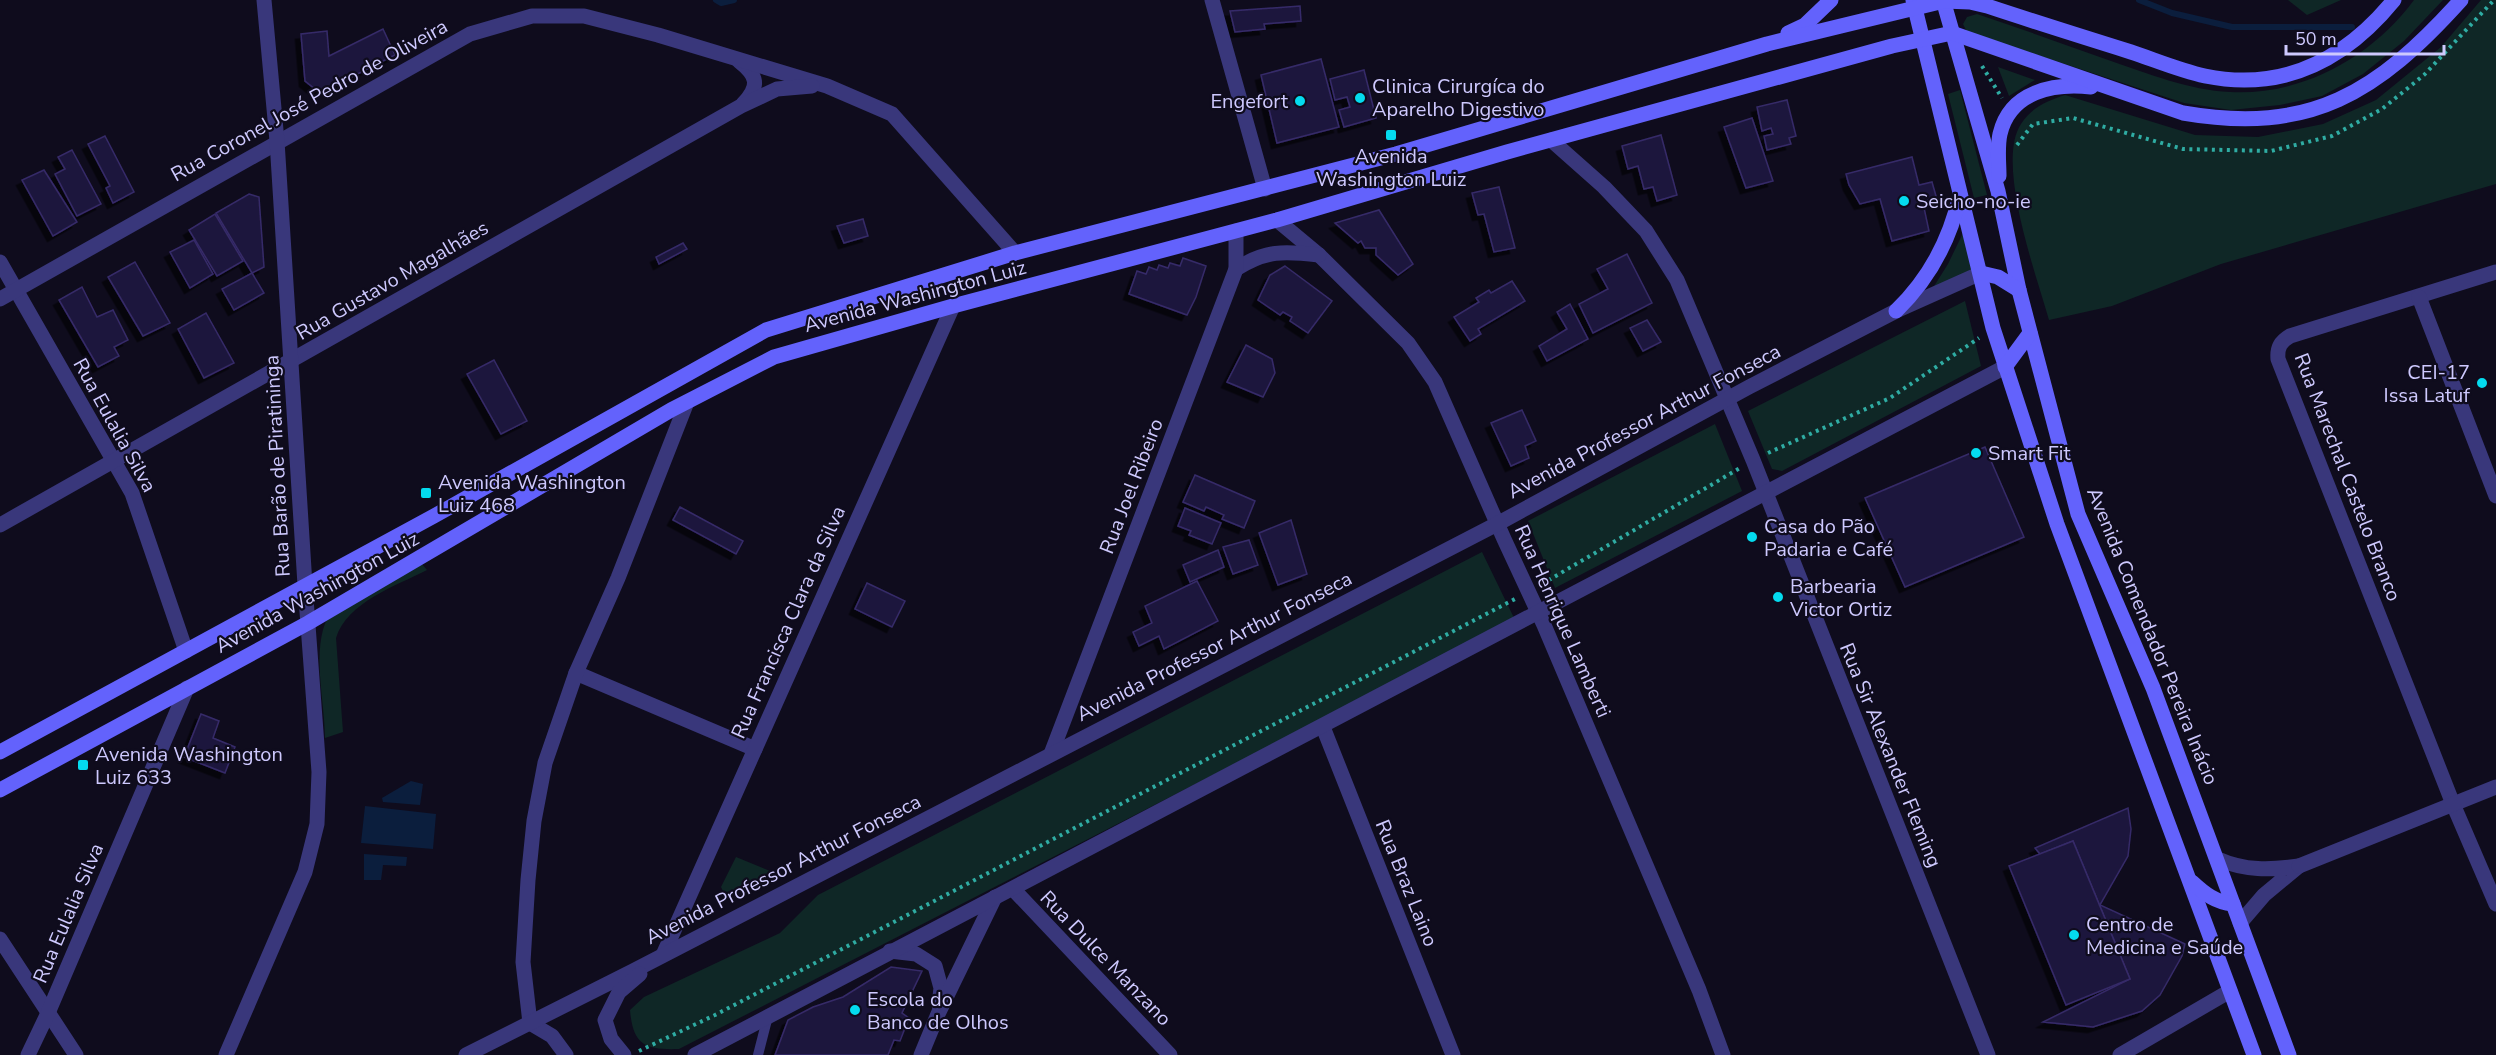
<svg xmlns="http://www.w3.org/2000/svg" width="2496" height="1055" viewBox="0 0 2496 1055" font-family="'Nunito Sans',sans-serif">
	<defs>
		<filter id="shadow"><feDropShadow dx="-5.5" dy="5.5" stdDeviation="0" flood-color="#0009"/></filter>
	</defs>
	<rect width="100%" height="100%" fill="#0f0c1d"/>
	<g fill="#0f2726">
		<polygon points="2288,0 2341,0 2307,15"/>
		<path d="M2414,0h29l-39,41 -41,33 -41,22 -42,9 -49,5 -47,-7 -217,-71 -4,-8 4,-7 10,-3c45,15 89,31 134,47 38,13 78,29 119,31 72,4 142,-35 184,-92z"/>
		<path d="M2481,0h15v184l-275,80 -109,42 -63,14c-12,-43 -54,-157 -28,-196 11,-17 26,-23 44,-29l130,40 63,2 65,-13 53,-24 65,-53z"/>
		<polygon points="1998,67 2035,80 2009,96"/>
		<polygon points="1960,90 1987,195 1974,198 1948,94"/>
		<polygon points="1963,233 1974,270 1926,299 1948,264"/>
		<polygon points="1965,301 1981,366 1782,471 1772,469 1748,411"/>
		<polygon points="1715,424 1742,491 1555,588 1528,521"/>
		<path d="M1482,552l33,68 -836,429c-33,1 -46,-3 -49,-39l14,-13 136,-64 38,-38z"/>
		<path d="M420,562l7,8c-31,16 -80,32 -91,68l7,94 -18,6c0,-37 -14,-89 3,-121z"/>
		<polygon points="736,857 775,873 737,892 724,893 721,887"/>
	</g>
	<g fill="#0b1e3d">
		<polygon points="411,781 423,784 420,805 383,802 382,798"/>
		<polygon points="365,806 436,814 433,849 361,843"/>
		<polygon points="364,854 407,857 406,866 383,865 381,880 364,880"/>
	</g>
	<g fill="none" stroke-linecap="round" stroke-linejoin="round">
		<g stroke="#0b1e3d" stroke-width="6">
			<polyline points="716,0 721,3 734,0"/>
			<polyline points="2139,0 2172,13 2232,27 2352,27"/>
		</g>
	</g>
	<g fill="#1f183e" stroke="#362b69" stroke-width="1.5" filter="url(#shadow)">
		<polygon points="1300,6 1301,21 1264,24 1265,29 1235,32 1230,11"/>
		<polygon points="383,29 395,55 320,93 305,81 301,34 327,31 329,56"/>
		<polygon points="1321,59 1339,127 1277,143 1261,75"/>
		<polygon points="1364,70 1376,118 1344,127 1339,110 1350,107 1347,97 1335,100 1330,79"/>
		<polygon points="1787,100 1796,136 1789,138 1791,144 1767,150 1764,136 1773,134 1771,128 1762,131 1757,107"/>
		<polygon points="1752,118 1773,181 1746,188 1724,127"/>
		<polygon points="1661,135 1677,195 1657,201 1653,187 1644,189 1638,166 1628,169 1622,146"/>
		<polygon points="105,136 134,192 113,203 106,188 110,186 88,144"/>
		<polygon points="72,150 101,204 77,216 55,174 65,169 58,157"/>
		<polygon points="1912,157 1919,185 1932,182 1936,196 1923,203 1929,231 1892,241 1880,199 1860,204 1849,185 1846,174"/>
		<polygon points="44,170 77,222 53,236 22,180"/>
		<polygon points="1499,187 1515,248 1494,252 1484,214 1478,215 1472,193"/>
		<polygon points="249,194 259,197 264,267 252,273 216,213"/>
		<polygon points="1379,210 1413,264 1398,275 1376,255 1376,248 1365,248 1361,241 1358,243 1335,223"/>
		<polygon points="215,214 243,261 217,276 189,230"/>
		<polygon points="863,219 868,236 844,243 837,226"/>
		<polygon points="194,240 213,274 190,288 170,252"/>
		<polygon points="683,243 687,249 659,264 656,257"/>
		<polygon points="1627,254 1652,303 1593,333 1579,304 1608,289 1597,269"/>
		<polygon points="1183,258 1206,266 1196,297 1187,315 1129,294 1137,271 1146,274 1149,267 1157,270 1159,265 1168,268 1170,263 1180,266"/>
		<polygon points="135,262 170,323 143,336 108,277"/>
		<polygon points="1285,266 1332,301 1308,333 1290,321 1292,317 1283,312 1280,315 1258,300 1270,275"/>
		<polygon points="252,273 264,293 234,310 222,289"/>
		<polygon points="1512,281 1525,301 1478,329 1481,334 1470,341 1454,317 1479,302 1476,298 1489,290 1491,293"/>
		<polygon points="82,287 97,317 113,310 128,340 114,347 119,356 98,367 59,300"/>
		<polygon points="1570,304 1588,339 1547,361 1539,346 1567,329 1557,312"/>
		<polygon points="206,313 234,363 204,378 178,329"/>
		<polygon points="1647,320 1661,342 1643,351 1630,328"/>
		<polygon points="1246,345 1272,359 1275,373 1263,397 1227,382"/>
		<polygon points="494,360 527,421 501,434 467,374"/>
		<polygon points="1522,410 1536,441 1525,446 1529,458 1511,466 1491,423"/>
		<polygon points="1985,447 2024,537 1905,587 1865,498"/>
		<polygon points="1195,475 1255,501 1244,528 1222,519 1224,515 1206,507 1204,511 1183,502"/>
		<polygon points="680,507 743,541 736,554 673,520"/>
		<polygon points="1185,508 1221,523 1212,544 1189,535 1191,531 1178,526"/>
		<polygon points="1291,520 1307,574 1278,585 1259,533"/>
		<polygon points="1249,540 1258,565 1233,574 1223,547"/>
		<polygon points="1218,550 1224,567 1190,582 1183,565"/>
		<polygon points="1197,581 1218,621 1164,649 1159,636 1139,646 1133,632 1152,623 1145,606"/>
		<polygon points="867,583 905,601 892,627 855,609"/>
		<polygon points="201,714 219,721 213,738 235,747 225,773 184,757"/>
		<polygon points="2128,808 2131,829 2128,856 2100,905 2185,944 2182,956 2160,995 2142,1011 2093,1027 2043,1022 2130,979 2073,841 2040,854 2035,848"/>
		<polygon points="2073,841 2130,979 2066,1005 2009,866"/>
		<polygon points="891,967 922,971 902,1013 909,1018 900,1041 894,1040 888,1055 775,1055 788,1020 813,1007 843,997"/>
	</g>
	<g fill="none" stroke-linecap="round" stroke-linejoin="round">
		<g stroke="#2faca3" stroke-width="4" stroke-dasharray="3 4.5" stroke-linecap="butt">
			<polyline points="1982,66 2002,98"/>
			<polyline points="2017,145 2033,124 2073,118 2183,149 2271,151 2332,136 2382,109 2424,75 2494,0"/>
			<polyline points="1768,453 1890,398 1979,338"/>
			<polyline points="1542,584 1740,468"/>
			<polyline points="639,1051 715,1015 1515,599"/>
		</g>
		<polyline stroke="#39377b" stroke-width="10" points="758,1055 768,1016"/>
		<g stroke="#39377b" stroke-width="15">
			<polyline points="1212,0 1265,189"/>
			<path d="M739,61c19,15 21,25 4,43"/>
			<polyline points="1551,140 1604,187 1646,231 1677,280 1753,460 1988,1055"/>
			<polyline points="1277,220 1319,255 1408,343 1435,382 1504,539 1544,625 1699,990 1723,1055"/>
			<polyline points="0,262 132,493 186,651"/>
			<path d="M1236,269c30,-19 48,-18 83,-14"/>
			<path d="M2496,272l-206,64c-10,6 -13,12 -12,23l175,445 43,100"/>
			<polyline points="2419,297 2496,496"/>
			<polyline points="0,299 470,34 532,16 584,16 658,35 827,86 892,114 1015,253"/>
			<polyline points="0,525 741,106 777,89 812,86"/>
			<polyline points="576,673 755,749"/>
			<polyline points="1323,727 1453,1055"/>
			<polyline points="1051,754 1236,269 1236,231"/>
			<path d="M2218,859c27,12 52,11 81,7l-35,29 -24,28"/>
			<polyline points="2299,866 2496,787"/>
			<polyline points="1013,889 1170,1055"/>
			<polyline points="0,939 76,1055"/>
			<polyline points="890,951 916,954 935,966 941,988 939,1005"/>
			<polyline points="663,955 953,306"/>
			<polyline points="530,1023 523,962 528,880 534,821 545,763 576,673 618,578 687,402"/>
			<polyline points="28,1055 48,1013 187,688"/>
			<polyline points="226,1055 305,872 317,824 319,772 305,585 277,141 264,0"/>
			<polyline points="921,1055 938,1014 995,897"/>
			<polyline points="2120,1055 2230,991"/>
		</g>
		<g stroke="#39377b" stroke-width="15">
			<polyline points="530,1023 552,1036 566,1055"/>
			<polyline points="466,1055 633,971 1497,524 1749,387 1896,311 1981,273"/>
			<polyline points="624,1055 611,1039 605,1020 619,992 640,974"/>
			<polyline points="695,1055 2005,367"/>
		</g>
		<g stroke="#6362fc" stroke-width="15">
			<polyline points="1913,0 1993,328 2057,524 2254,1055"/>
			<polyline points="1943,0 1998,191 2019,290 2078,514 2153,688 2289,1055"/>
			<polyline points="1788,33 1805,25 1831,0"/>
			<path d="M1999,176c0,-13 -2,-29 1,-42 10,-43 54,-51 91,-47"/>
			<polyline points="1981,273 1998,277 2019,290"/>
			<path d="M1896,311c33,-32 54,-71 64,-116"/>
			<polyline points="2005,367 2030,333"/>
			<path d="M0,752l434,-236 332,-186 249,-77 381,-99 371,-110 177,-43 26,1 17,4c48,16 96,31 144,46 24,8 50,19 74,24 79,16 140,-16 189,-76"/>
			<path d="M0,790l308,-167 363,-213 103,-53 179,-51 324,-86 230,-68 385,-106 60,-13 231,80c128,22 194,-20 278,-113"/>
			<path d="M2192,882c13,12 23,20 41,22"/>
		</g>
	</g>
	<g fill="#04dbef" stroke="#0f0c1d" stroke-width="2">
		<circle cx="1360" cy="98" r="6"/>
		<circle cx="1300" cy="101" r="6"/>
		<rect x="1385" y="129" width="12" height="12" rx="3"/>
		<circle cx="1904" cy="201" r="6"/>
		<circle cx="2482" cy="383" r="6"/>
		<circle cx="1976" cy="453" r="6"/>
		<rect x="420" y="487" width="12" height="12" rx="3"/>
		<circle cx="1752" cy="537" r="6"/>
		<circle cx="1778" cy="597" r="6"/>
		<rect x="77" y="759" width="12" height="12" rx="3"/>
		<circle cx="2074" cy="935" r="6"/>
		<circle cx="855" cy="1010" r="6"/>
	</g>
	<g text-anchor="middle" stroke-width="4.5" stroke-linejoin="round" paint-order="stroke">
		<g font-size="20" fill="#cec9fe" stroke="#0f0c1d" text-anchor="start">
			<text x="1372" y="93">Clinica Cirurgíca do<tspan x="1372" dy="23">Aparelho Digestivo</tspan></text>
			<text x="1288" y="108" text-anchor="end">Engefort</text>
			<text x="1391" y="163" text-anchor="middle">Avenida<tspan x="1391" dy="23">Washington Luiz</tspan></text>
			<text x="1916" y="208">Seicho-no-ie</text>
			<text x="2470" y="379" text-anchor="end">CEI-17<tspan x="2470" dy="23">Issa Latuf</tspan></text>
			<text x="1988" y="460">Smart Fit</text>
			<text x="438" y="489">Avenida Washington<tspan x="438" dy="23">Luiz 468</tspan></text>
			<text x="1764" y="533">Casa do Pão<tspan x="1764" dy="23">Padaria e Café</tspan></text>
			<text x="1790" y="593">Barbearia<tspan x="1790" dy="23">Victor Ortiz</tspan></text>
			<text x="95" y="761">Avenida Washington<tspan x="95" dy="23">Luiz 633</tspan></text>
			<text x="2086" y="931">Centro de<tspan x="2086" dy="23">Medicina e Saúde</tspan></text>
			<text x="867" y="1006">Escola do<tspan x="867" dy="23">Banco de Olhos</tspan></text>
		</g>
		<g font-size="20" fill="#cec9fe" stroke="#0f0c1d">
			<text transform="translate(309 100) rotate(-29)" y="7">Rua Coronel José Pedro de Oliveira</text>
			<text transform="translate(392 280) rotate(-30)" y="7">Rua Gustavo Magalhães</text>
			<text transform="translate(915 296) rotate(-15)" y="7">Avenida Washington Luiz</text>
			<text transform="translate(1644 421) rotate(-28)" y="7">Avenida Professor Arthur Fonseca</text>
			<text transform="translate(115 425) rotate(61)" y="7">Rua Eulalia Silva</text>
			<text transform="translate(277 466) rotate(-93)" y="7">Rua Barão de Piratininga</text>
			<text transform="translate(2348 477) rotate(69)" y="7">Rua Marechal Castelo Branco</text>
			<text transform="translate(1131 486) rotate(-69)" y="7">Rua Joel Ribeiro</text>
			<text transform="translate(317 592) rotate(-29)" y="7">Avenida Washington Luiz</text>
			<text transform="translate(1563 621) rotate(66)" y="7">Rua Henrique Lamberti</text>
			<text transform="translate(788 622) rotate(-66)" y="7">Rua Francisca Clara da Silva</text>
			<text transform="translate(2153 636) rotate(68)" y="7">Avenida Comendador Pereira Inácio</text>
			<text transform="translate(1214 646) rotate(-27)" y="7">Avenida Professor Arthur Fonseca</text>
			<text transform="translate(1891 755) rotate(68)" y="7">Rua Sir Alexander Fleming</text>
			<text transform="translate(783 869) rotate(-27)" y="7">Avenida Professor Arthur Fonseca</text>
			<text transform="translate(1407 883) rotate(68)" y="7">Rua Braz Laino</text>
			<text transform="translate(68 913) rotate(-67)" y="7">Rua Eulalia Silva</text>
			<text transform="translate(1106 958) rotate(46)" y="7">Rua Dulce Manzano</text>
		</g>
	</g>
	<path d="M2286 45v9h158v-9" fill="none" stroke="#cec9fe" stroke-width="3"/>
	<text x="2295" y="45" font-size="18" fill="#cec9fe" stroke="#0f0c1d" stroke-width="4.5" paint-order="stroke">50 m</text>
</svg>
